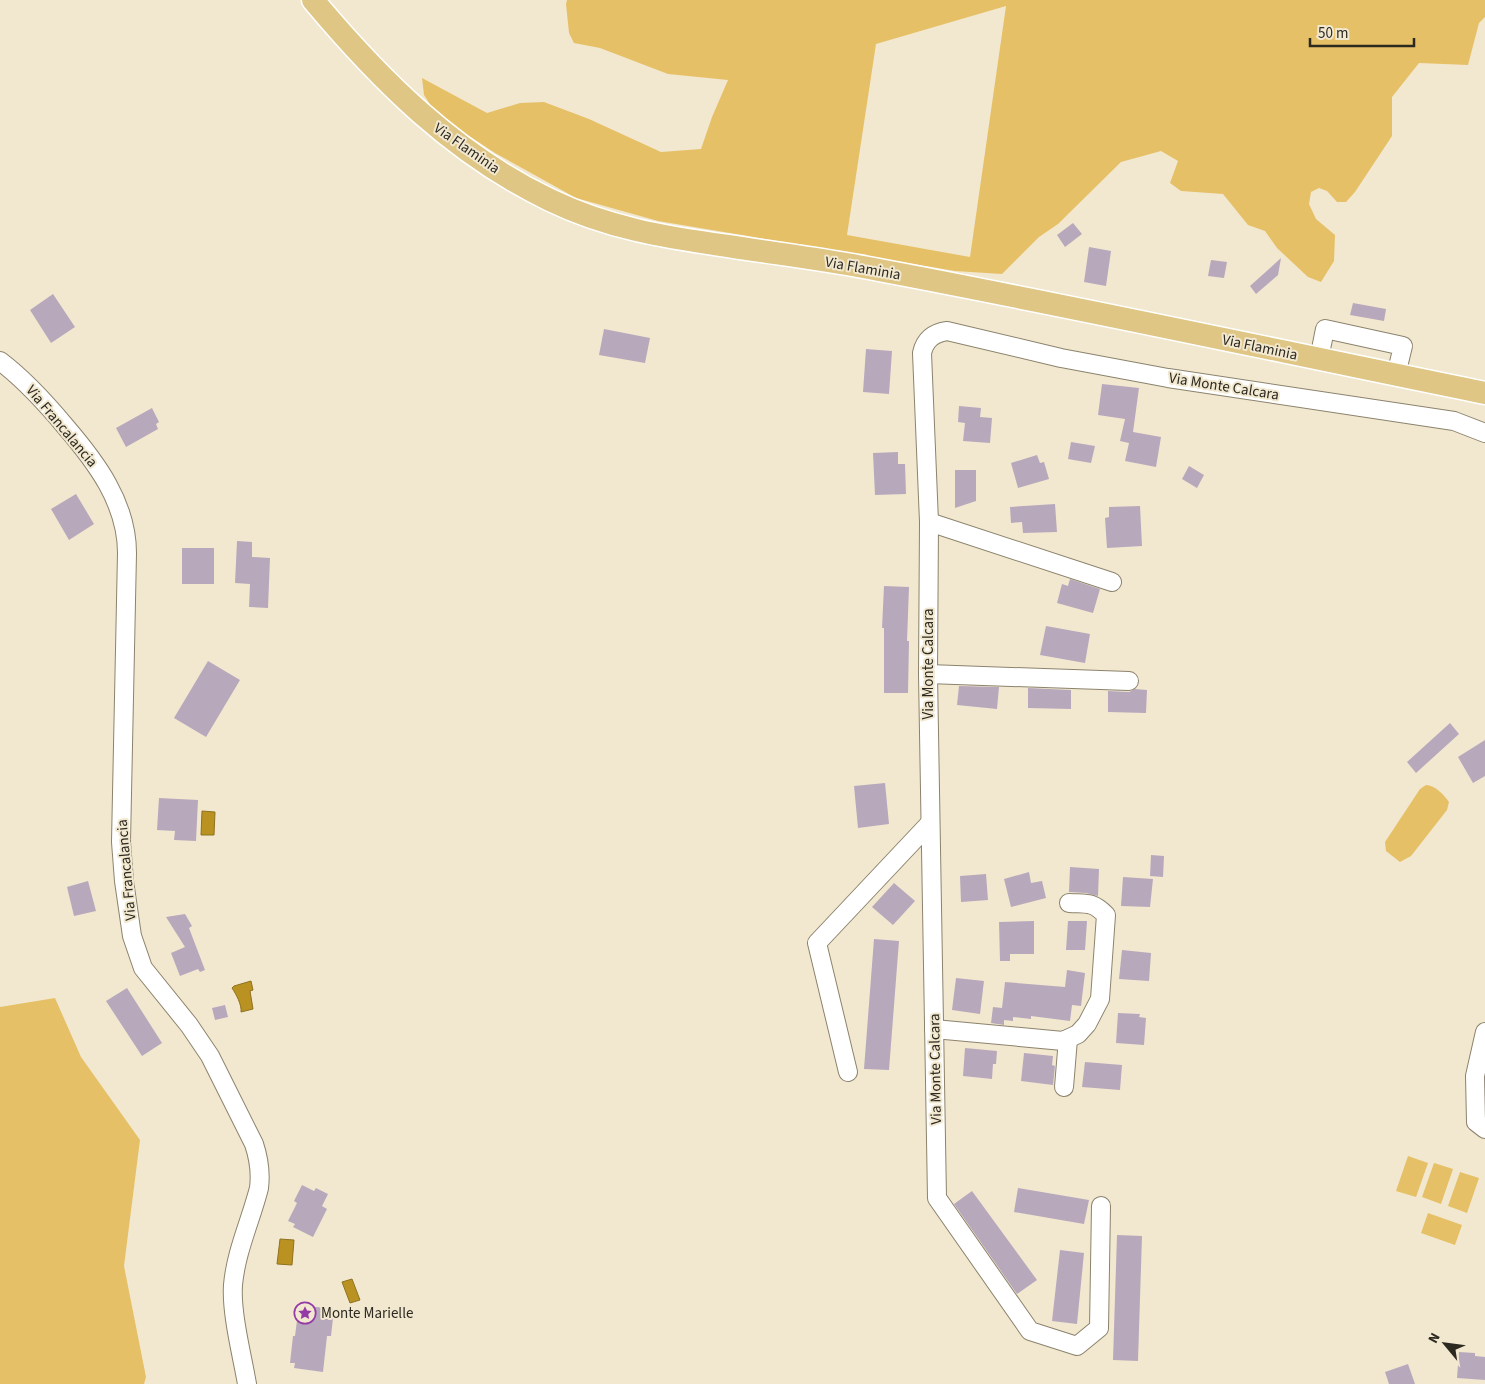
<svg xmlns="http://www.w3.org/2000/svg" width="1485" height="1384" viewBox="0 0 1485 1384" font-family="'Source Sans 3',sans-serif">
	<rect width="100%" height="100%" fill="#f2e8d0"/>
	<g fill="#e6c066" fill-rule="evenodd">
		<path d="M567,0h918v17l-6,6 -11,42 -49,-2 -27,34v39l-37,56 -9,10h-9l-10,-11 -8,-3 -8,4 -2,12 7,15 19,16 -1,26 -13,21 -13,-5 -31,-29 -12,-17 -17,-6 -25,-31 -42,-3 -11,-8 8,-22 -17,-10 -40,11 -63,62 -19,13 -37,37 -47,-3 -297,-50 -82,-23 -81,-45 -58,-38 -13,-20 -2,-17 65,35 33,-10 24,-1 45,17 72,33 40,-3 11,-32 16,-37 -60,-6 -68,-26 -26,-5 -5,-10 -3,-29zM1006,6l-36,251 -123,-22 29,-191z"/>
		<path d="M1426,785c9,0 18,10 23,17l-2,8 -36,46 -11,6 -14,-11 -1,-9 35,-53z"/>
		<polygon points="55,998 81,1057 140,1140 124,1266 146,1377 144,1384 0,1384 0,1007"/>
		<polygon points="1408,1156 1428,1163 1416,1197 1396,1191"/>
		<polygon points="1434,1163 1453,1169 1441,1204 1422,1197"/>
		<polygon points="1460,1172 1479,1178 1467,1213 1448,1206"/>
		<polygon points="1428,1213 1462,1225 1455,1245 1421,1233"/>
	</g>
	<g fill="#ba9221" stroke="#8f7221">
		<polygon points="202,811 215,812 214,835 201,835"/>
		<path d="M251,981l2,9 -3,1 3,18 -12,3c1,-7 -5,-18 -9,-24l2,-2z"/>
		<polygon points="280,1239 294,1240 292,1265 277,1264"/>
		<polygon points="352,1279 360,1300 350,1303 342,1282"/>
	</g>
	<g fill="#b8a8bc">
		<polygon points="1073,223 1082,234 1065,247 1057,235"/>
		<polygon points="1089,247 1111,251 1106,286 1084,282"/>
		<polygon points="1281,258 1278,275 1256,294 1250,286"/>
		<polygon points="1211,260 1227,262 1224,278 1208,276"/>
		<polygon points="53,294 75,327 51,343 30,310"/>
		<polygon points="1353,303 1386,309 1384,321 1350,315"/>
		<polygon points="604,329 650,338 645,363 599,355"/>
		<polygon points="866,349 892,351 889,394 863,392"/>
		<polygon points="1102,384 1139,388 1133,432 1161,437 1156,467 1125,461 1129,443 1120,441 1125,419 1098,415"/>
		<polygon points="959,406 981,408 980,417 992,418 990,443 963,441 965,423 958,422"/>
		<polygon points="152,408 159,422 156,424 158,429 126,447 116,428"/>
		<polygon points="1071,442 1095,446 1091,463 1068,459"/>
		<polygon points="898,452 898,464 905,464 906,494 875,495 873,453"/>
		<polygon points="1037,455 1040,463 1044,462 1049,479 1018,488 1011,463"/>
		<polygon points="1189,466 1204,475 1197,488 1182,479"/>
		<polygon points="955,470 976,470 976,501 955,508"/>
		<polygon points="76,494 94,524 69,540 51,509"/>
		<polygon points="1055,504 1057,532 1023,533 1022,522 1011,523 1010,507"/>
		<polygon points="1140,506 1142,546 1107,548 1105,518 1109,517 1109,507"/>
		<polygon points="237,541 252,542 252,557 270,558 268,608 249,607 250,584 235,583"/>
		<rect x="182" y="548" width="32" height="36"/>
		<polygon points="1070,579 1100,589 1093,613 1057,603 1062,584 1068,586"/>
		<polygon points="884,586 909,587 907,641 909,641 908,693 884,693 884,628 882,628"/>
		<polygon points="1046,626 1090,634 1085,663 1040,655"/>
		<polygon points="208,661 240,680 206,737 174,718"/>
		<polygon points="959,686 999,687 997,709 957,705"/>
		<polygon points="1028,688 1071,690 1071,709 1028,708"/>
		<polygon points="1135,689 1147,690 1146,713 1108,712 1108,691 1129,692"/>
		<polygon points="1450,723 1459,734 1416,773 1407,762"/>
		<polygon points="1485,740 1485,776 1473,783 1458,757"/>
		<polygon points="885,783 889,824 858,828 854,786"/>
		<polygon points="159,798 198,800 196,841 174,840 175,831 157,830"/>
		<polygon points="1151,855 1164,856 1163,877 1150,876"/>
		<polygon points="1070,867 1099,869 1098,896 1086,893 1069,892"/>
		<polygon points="1029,872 1031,883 1042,881 1046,898 1011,907 1004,879"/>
		<polygon points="986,874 988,900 961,902 960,876"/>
		<polygon points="1123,877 1153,879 1150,907 1121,906"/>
		<polygon points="88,881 96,911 74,916 67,887"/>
		<polygon points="894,883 915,901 893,925 872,907"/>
		<polygon points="185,914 192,926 189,928 205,970 200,972 198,969 180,976 171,953 185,947 166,917"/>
		<polygon points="1034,921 1034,954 1010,954 1010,961 1000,961 999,922"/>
		<polygon points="1068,921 1087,921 1085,950 1066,950"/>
		<polygon points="874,939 899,941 889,1070 864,1069"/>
		<polygon points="1122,950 1151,953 1149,981 1119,979"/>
		<polygon points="1067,970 1085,973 1081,1006 1072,1005 1070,1021 1031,1016 1031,1019 1013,1017 1013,1021 1004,1020 1004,1025 991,1023 993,1007 1002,1008 1005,982 1065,987"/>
		<polygon points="956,978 984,981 980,1014 952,1010"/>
		<polygon points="127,988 162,1043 142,1056 106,1001"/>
		<polygon points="225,1005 228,1017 215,1020 212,1008"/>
		<polygon points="1118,1013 1140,1014 1139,1017 1146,1018 1144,1045 1116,1043"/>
		<polygon points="965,1048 997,1051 996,1064 993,1064 992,1079 963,1076"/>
		<polygon points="1024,1053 1053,1056 1052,1065 1055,1066 1053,1085 1021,1081"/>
		<polygon points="1085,1062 1122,1065 1120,1090 1082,1087"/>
		<polygon points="302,1185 314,1191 316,1188 328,1194 322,1206 327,1209 313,1237 293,1227 295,1224 288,1221 297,1203 294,1201"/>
		<polygon points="1018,1188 1089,1200 1084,1224 1014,1212"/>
		<polygon points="972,1191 1037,1280 1017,1294 954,1204"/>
		<polygon points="1117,1235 1142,1236 1138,1361 1113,1360"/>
		<polygon points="1060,1250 1084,1253 1077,1324 1052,1321"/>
		<polygon points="299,1305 334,1309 331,1336 327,1336 323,1372 294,1368 295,1363 290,1363 293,1336 295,1336"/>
		<polygon points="1459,1352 1475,1353 1475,1356 1485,1357 1485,1380 1457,1378"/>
		<polygon points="1408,1364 1415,1384 1389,1384 1385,1372"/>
	</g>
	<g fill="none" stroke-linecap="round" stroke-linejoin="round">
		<g stroke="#8c836d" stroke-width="20">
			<g id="minor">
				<polyline points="1319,359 1325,329 1403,346 1396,375"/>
				<path d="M0,361c25,19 45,41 65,65 31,36 62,77 62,127l-6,289 3,39 8,55 11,32 46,57 21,31 44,88c5,15 7,28 5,44 -8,32 -23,63 -26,97 -2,28 9,70 14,99"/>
				<polyline points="929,522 1112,582"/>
				<polyline points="928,674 1129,681"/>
				<path d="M934,1029l129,12 15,-7 9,-10 13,-25 6,-84c-14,-14 -19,-11 -37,-12"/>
				<polyline points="1485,1032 1475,1076 1476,1122 1485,1129"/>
				<polyline points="848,1072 817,943 930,823"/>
				<polyline points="1064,1087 1068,1039"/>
				<path d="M1101,1206l-2,122 -22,18 -47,-15 -93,-133 -9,-524 1,-152 -7,-169c3,-13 11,-20 25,-22l114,27 107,20 286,43 31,12"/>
			</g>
		</g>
		<g stroke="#fff" stroke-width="25">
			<path id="major" d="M313,0c67,80 141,154 237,200 58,28 114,37 178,46 50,8 101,14 151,24 202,38 404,82 606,123"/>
		</g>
		<use href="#minor" stroke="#fff" stroke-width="18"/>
		<use href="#major" stroke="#dfc684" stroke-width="22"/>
	</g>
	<defs>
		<g id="sight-ring" transform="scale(1.125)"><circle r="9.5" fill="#f2e8d0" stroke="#943ba6" stroke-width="1.5"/><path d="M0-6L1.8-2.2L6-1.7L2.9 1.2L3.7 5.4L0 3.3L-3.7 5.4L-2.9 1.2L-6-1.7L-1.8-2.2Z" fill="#943ba6"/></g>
	</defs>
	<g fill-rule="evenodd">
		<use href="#sight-ring" x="305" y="1313"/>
	</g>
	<g text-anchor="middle" stroke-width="4" stroke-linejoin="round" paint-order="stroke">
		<g font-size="15" fill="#2c2920" stroke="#f2e8d0">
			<text transform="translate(467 148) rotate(35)" y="5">Via Flaminia</text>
			<text transform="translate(863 268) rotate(10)" y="5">Via Flaminia</text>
			<text transform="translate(1260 347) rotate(12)" y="5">Via Flaminia</text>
			<text transform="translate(1224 386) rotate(9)" y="5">Via Monte Calcara</text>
			<text transform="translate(62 426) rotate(50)" y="5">Via Francalancia</text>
			<text transform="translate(928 664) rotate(-90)" y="5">Via Monte Calcara</text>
			<text transform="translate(126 870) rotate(-95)" y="5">Via Francalancia</text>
			<text transform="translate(935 1069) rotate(-91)" y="5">Via Monte Calcara</text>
		</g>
		<g font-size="15" fill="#2c2920" stroke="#f2e8d0" text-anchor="start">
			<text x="321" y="1318">Monte Marielle</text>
		</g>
	</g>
	<g transform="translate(1445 1344) rotate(299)" stroke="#f2e8d0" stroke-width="4" paint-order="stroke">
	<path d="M0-4L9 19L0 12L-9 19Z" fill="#2c2920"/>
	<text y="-8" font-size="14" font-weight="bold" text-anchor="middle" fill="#2c2920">N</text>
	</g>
	<path d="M1310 38v8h104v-8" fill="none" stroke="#2c2920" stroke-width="2.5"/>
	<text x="1318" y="38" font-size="15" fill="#2c2920" stroke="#f2e8d0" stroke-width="4" paint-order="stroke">50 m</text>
</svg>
